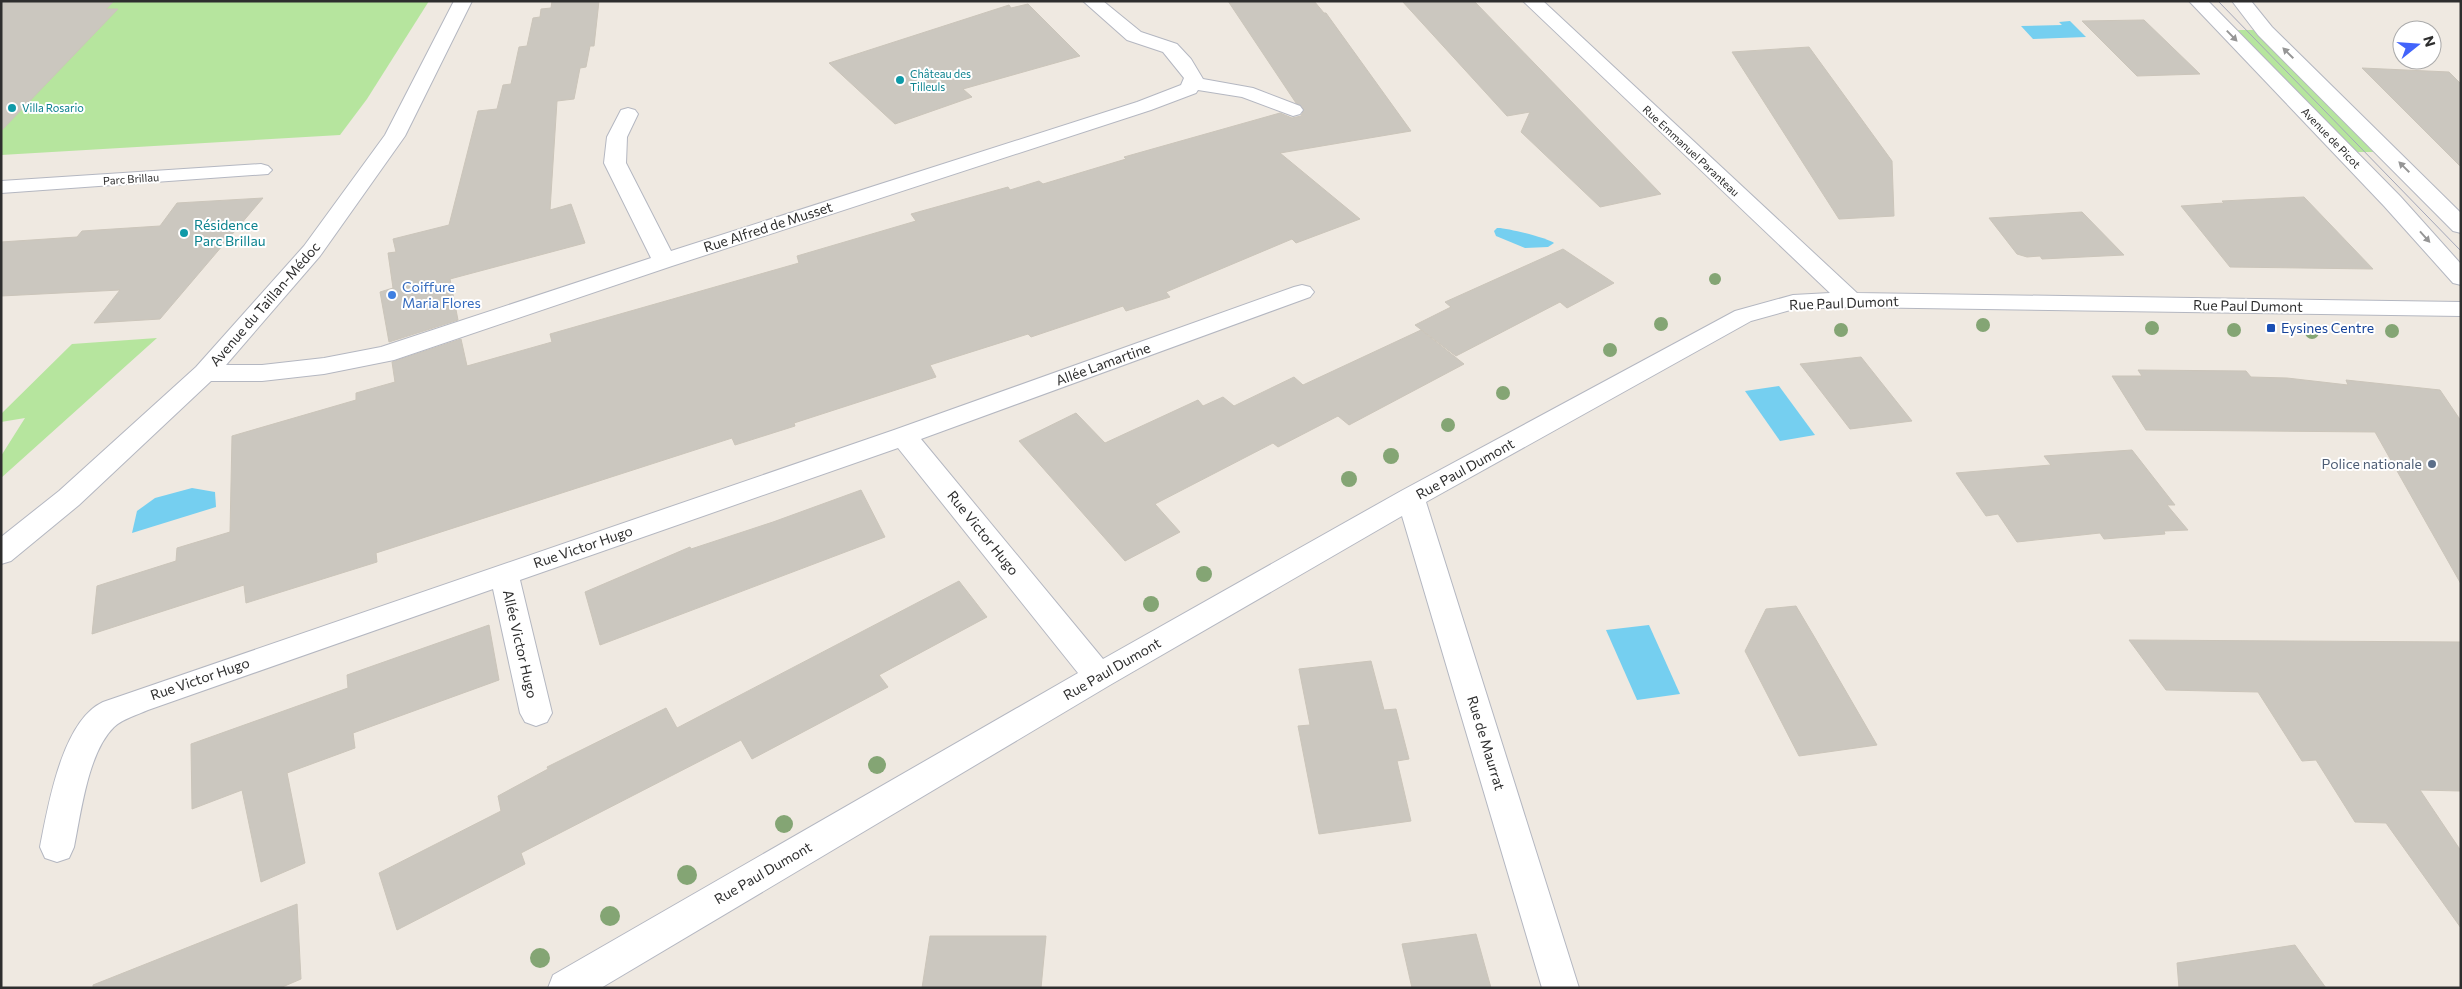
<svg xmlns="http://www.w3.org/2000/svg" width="2462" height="989" viewBox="0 0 2462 989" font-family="Commissioner,sans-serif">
	<rect width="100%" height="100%" fill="#efe9e1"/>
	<g fill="#b6e59e">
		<polygon points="429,1 367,99 340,135 1,155 1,2"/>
		<polygon points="2237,30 2255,30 2376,152 2356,152"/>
		<polygon points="157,338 1,478 1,456 25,418 1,422 1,414 72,344"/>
	</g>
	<g fill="#75cff0">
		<polygon points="2070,21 2086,37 2033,39 2021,26 2062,25 2059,22"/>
		<path d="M1497,228c8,-1 53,11 57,15l-6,4 -23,1 -29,-12 -2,-5z"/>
		<polygon points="1779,386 1815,435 1780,441 1745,391"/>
		<polygon points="192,488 215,492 216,507 132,533 137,511 155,498"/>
		<polygon points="1649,625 1680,694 1637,700 1606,630"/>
	</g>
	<g fill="#cbc7bf" stroke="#cbc5ba">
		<polygon points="1,1 114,1 106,9 118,9 1,131"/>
		<polygon points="552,1 599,1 594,46 590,46 586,67 580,68 574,99 557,101 550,210 571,204 585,243 450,279 458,320 389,342 380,292 393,288 388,253 396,252 393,239 449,225 478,111 497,109 503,85 511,84 519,47 527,46 533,18 540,17 541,9 551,8"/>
		<polygon points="1228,1 1314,1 1324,13 1326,13 1411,131 1280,153 1360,219 1296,243 1292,239 1166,292 1170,297 1126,311 1123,306 1031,337 1028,334 930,365 936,377 794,423 795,426 735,445 732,438 376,553 377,562 246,603 244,585 92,634 97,586 176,561 177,548 230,532 232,436 356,400 356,393 395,382 392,362 461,339 467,366 552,342 550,334 799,263 797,256 916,221 911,214 1008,187 1010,190 1039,181 1043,184 1126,159 1124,157 1280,113 1292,118 1301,116 1304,109 1296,103"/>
		<polygon points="1402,1 1474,1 1661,194 1600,207 1521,132 1530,112 1507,116"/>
		<polygon points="1028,4 1080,56 963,89 972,97 895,124 829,63 1009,5 1011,8"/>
		<polygon points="2144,20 2200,74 2137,76 2082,21"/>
		<polygon points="1809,47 1892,161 1894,216 1839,219 1732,52"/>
		<polygon points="2362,68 2449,72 2461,84 2461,167"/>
		<polygon points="2304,197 2373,269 2230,267 2181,206 2224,203 2222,201"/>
		<polygon points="263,198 160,319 94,323 120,290 1,296 1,242 77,237 82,231 160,226 177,203"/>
		<polygon points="2082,212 2124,255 2042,259 2040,256 2027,257 2017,254 1989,218"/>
		<polygon points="1563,249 1614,283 1567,308 1560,302 1456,356 1415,325 1451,307 1445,302"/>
		<polygon points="1421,330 1464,364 1349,425 1338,416 1278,447 1273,443 1155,504 1180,532 1125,561 1019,441 1076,413 1105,443 1198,400 1203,406 1223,397 1234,406 1294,377 1303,385"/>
		<polygon points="1861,357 1912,421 1850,429 1800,364"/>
		<polygon points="2138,370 2246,371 2251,377 2287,378 2348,385 2346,380 2440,390 2461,421 2461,584 2375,432 2146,430 2112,376 2142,376"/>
		<polygon points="2132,450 2175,505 2167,505 2188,530 2164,531 2165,534 2104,539 2100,533 2017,542 1998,514 1986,516 1956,473 2051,465 2044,456"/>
		<polygon points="861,490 885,537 600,645 585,592 690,547 691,549 773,522"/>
		<polygon points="959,581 987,617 879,675 888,687 752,759 741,740 521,853 525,864 397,930 379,873 501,811 498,796 548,769 547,767 666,708 677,728"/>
		<polygon points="1796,606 1815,638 1877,745 1799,756 1745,651 1766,609"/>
		<polygon points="489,625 499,680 353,733 355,748 287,773 305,863 261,882 242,790 192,809 191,744 348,688 347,675"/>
		<polygon points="2129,640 2461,642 2461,791 2420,790 2461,851 2461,928 2386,823 2355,822 2316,760 2302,761 2258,692 2166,690"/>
		<polygon points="1371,661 1384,710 1396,709 1409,759 1397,761 1411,821 1319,834 1298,726 1310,725 1299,669"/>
		<polygon points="297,904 301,979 280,988 93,988 93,985"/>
		<polygon points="1476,934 1491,988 1412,988 1402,944"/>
		<polygon points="930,936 1046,936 1041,988 922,988"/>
		<polygon points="2295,945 2326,988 2179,988 2177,963"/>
	</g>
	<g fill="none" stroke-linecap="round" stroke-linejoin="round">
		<g stroke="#b4b7c1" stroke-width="2">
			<g id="minor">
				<polygon points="454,1 472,1 405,136 320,256 226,365 262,365 324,358 381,347 651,258 604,163 607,137 621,110 628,108 635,110 638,114 627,137 626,163 671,251 1137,102 1181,85 1184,78 1163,52 1127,40 1083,1 1103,1 1141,32 1177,44 1191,59 1203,79 1253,88 1300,106 1303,110 1300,114 1293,116 1242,97 1198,90 1196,93 1151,110 672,266 394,360 324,374 262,381 211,381 79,505 11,561 1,564 1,537 59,491 196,367 304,246 385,135"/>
				<path d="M1523,1h20l314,292 604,9v14l-610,-9 -57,2 -43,12 -325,181 153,486h-37l-140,-472 -292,169 -509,303h-53l5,-13 525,-302 -180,-225 -378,132 32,133 -5,9 -11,4 -11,-4 -5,-9 -27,-124 -345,121c-11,5 -26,9 -34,17 -26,25 -33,86 -40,120l-5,11 -12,4 -12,-4 -5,-11c8,-41 22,-126 63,-145l791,-272 400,-143 8,-2 8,2 4,5 -4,5 -389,142 182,220 298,-168 334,-180 58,-16 37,-2z"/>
				<polygon points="2189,1 2208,1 2400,196 2461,264 2461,285 2453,283 2384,206"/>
				<polygon points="2232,1 2251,1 2272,27 2461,213 2461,233 2453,231 2258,35"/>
				<polygon points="261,164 268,166 272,170 268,174 1,193 1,181"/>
			</g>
		</g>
		<use href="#minor" fill="#fff" fill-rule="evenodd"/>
		<polyline stroke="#a3a6b8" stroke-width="1" points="2218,1 2461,251"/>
	</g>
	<g fill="#84a574">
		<circle cx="1715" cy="279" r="6"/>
		<circle cx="1661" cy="324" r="7"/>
		<circle cx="1983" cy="325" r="7"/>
		<circle cx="2152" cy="328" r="7"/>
		<circle cx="1841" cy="330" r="7"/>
		<circle cx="2234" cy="330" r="7"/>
		<circle cx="2392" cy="331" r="7"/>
		<circle cx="2312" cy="332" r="7"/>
		<circle cx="1610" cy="350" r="7"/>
		<circle cx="1503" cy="393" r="7"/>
		<circle cx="1448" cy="425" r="7"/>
		<circle cx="1391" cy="456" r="8"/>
		<circle cx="1349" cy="479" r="8"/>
		<circle cx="1204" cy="574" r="8"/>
		<circle cx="1151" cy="604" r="8"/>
		<circle cx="877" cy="765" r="9"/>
		<circle cx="784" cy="824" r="9"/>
		<circle cx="687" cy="875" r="10"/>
		<circle cx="610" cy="916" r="10"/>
		<circle cx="540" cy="958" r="10"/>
	</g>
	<defs><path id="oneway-solid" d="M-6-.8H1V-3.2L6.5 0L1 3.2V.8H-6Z" transform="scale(1.25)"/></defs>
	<g fill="#969696">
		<use href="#oneway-solid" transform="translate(2232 36) rotate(46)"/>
		<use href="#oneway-solid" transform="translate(2288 53) rotate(-135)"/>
		<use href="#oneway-solid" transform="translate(2404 167) rotate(-135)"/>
		<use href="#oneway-solid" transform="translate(2425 237) rotate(48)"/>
	</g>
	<g fill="#0f9aa8" stroke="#fff" stroke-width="2">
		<circle cx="900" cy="80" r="5"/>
		<circle cx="12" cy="108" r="5"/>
		<circle cx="184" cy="233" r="5"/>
	</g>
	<circle fill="#3f7fe0" stroke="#fff" stroke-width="2" cx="392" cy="295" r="5"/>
	<rect fill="#1a4fb4" stroke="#fff" stroke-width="2" x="2266" y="323" width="10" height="10" rx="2.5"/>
	<circle fill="#5c6f8a" stroke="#fff" stroke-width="2" cx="2432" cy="464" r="5"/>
	<g text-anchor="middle" stroke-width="4" stroke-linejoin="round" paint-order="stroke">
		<g font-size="11" fill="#0d838f" stroke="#fff" text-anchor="start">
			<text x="910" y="78">Château des<tspan x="910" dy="13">Tilleuls</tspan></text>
			<text x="22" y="112">Villa Rosario</text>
		</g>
		<g font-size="11" fill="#2e2e2e" stroke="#fff">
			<text transform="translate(2331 138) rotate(46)" y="4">Avenue de Picot</text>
			<text transform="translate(1691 151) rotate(43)" y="4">Rue Emmanuel Paranteau</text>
			<text transform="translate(131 179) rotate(-4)" y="4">Parc Brillau</text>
		</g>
		<g font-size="14" fill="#0d838f" stroke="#fff" text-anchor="start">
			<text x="194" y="230">Résidence<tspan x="194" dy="16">Parc Brillau</tspan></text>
		</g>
		<g font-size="14" fill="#2e2e2e" stroke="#fff">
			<text transform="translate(768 227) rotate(-18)" y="5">Rue Alfred de Musset</text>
			<text transform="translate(1844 303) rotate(-2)" y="5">Rue Paul Dumont</text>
			<text transform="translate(265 304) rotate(-49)" y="5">Avenue du Taillan-Médoc</text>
			<text transform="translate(2248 306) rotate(1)" y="5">Rue Paul Dumont</text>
			<text transform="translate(1103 364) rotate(-20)" y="5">Allée Lamartine</text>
			<text transform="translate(1465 469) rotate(-29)" y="5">Rue Paul Dumont</text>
			<text transform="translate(983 533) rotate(51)" y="5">Rue Victor Hugo</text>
			<text transform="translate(583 547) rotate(-19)" y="5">Rue Victor Hugo</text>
			<text transform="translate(520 644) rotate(77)" y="5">Allée Victor Hugo</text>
			<text transform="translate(1112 669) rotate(-30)" y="5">Rue Paul Dumont</text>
			<text transform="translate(200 679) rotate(-19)" y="5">Rue Victor Hugo</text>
			<text transform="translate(1486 743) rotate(73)" y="5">Rue de Maurrat</text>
			<text transform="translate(763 873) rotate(-30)" y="5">Rue Paul Dumont</text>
		</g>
		<g font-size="14" fill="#366cbe" stroke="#fff" text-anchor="start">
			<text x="402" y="292">Coiffure<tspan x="402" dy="16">Maria Flores</tspan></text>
		</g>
		<g font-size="14" fill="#164399" stroke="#fff" text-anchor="start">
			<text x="2281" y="333">Eysines Centre</text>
		</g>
		<g font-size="14" fill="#4e5e75" stroke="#fff" text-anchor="end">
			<text x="2422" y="469">Police nationale</text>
		</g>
	</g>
	<rect width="2462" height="989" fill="none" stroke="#2e2e2e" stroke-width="5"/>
	<g transform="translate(2417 45) rotate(73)"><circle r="24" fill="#ffffff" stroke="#ababab"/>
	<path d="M0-4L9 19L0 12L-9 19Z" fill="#4264fb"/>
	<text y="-8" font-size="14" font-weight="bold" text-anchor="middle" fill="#2e2e2e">N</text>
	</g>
</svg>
